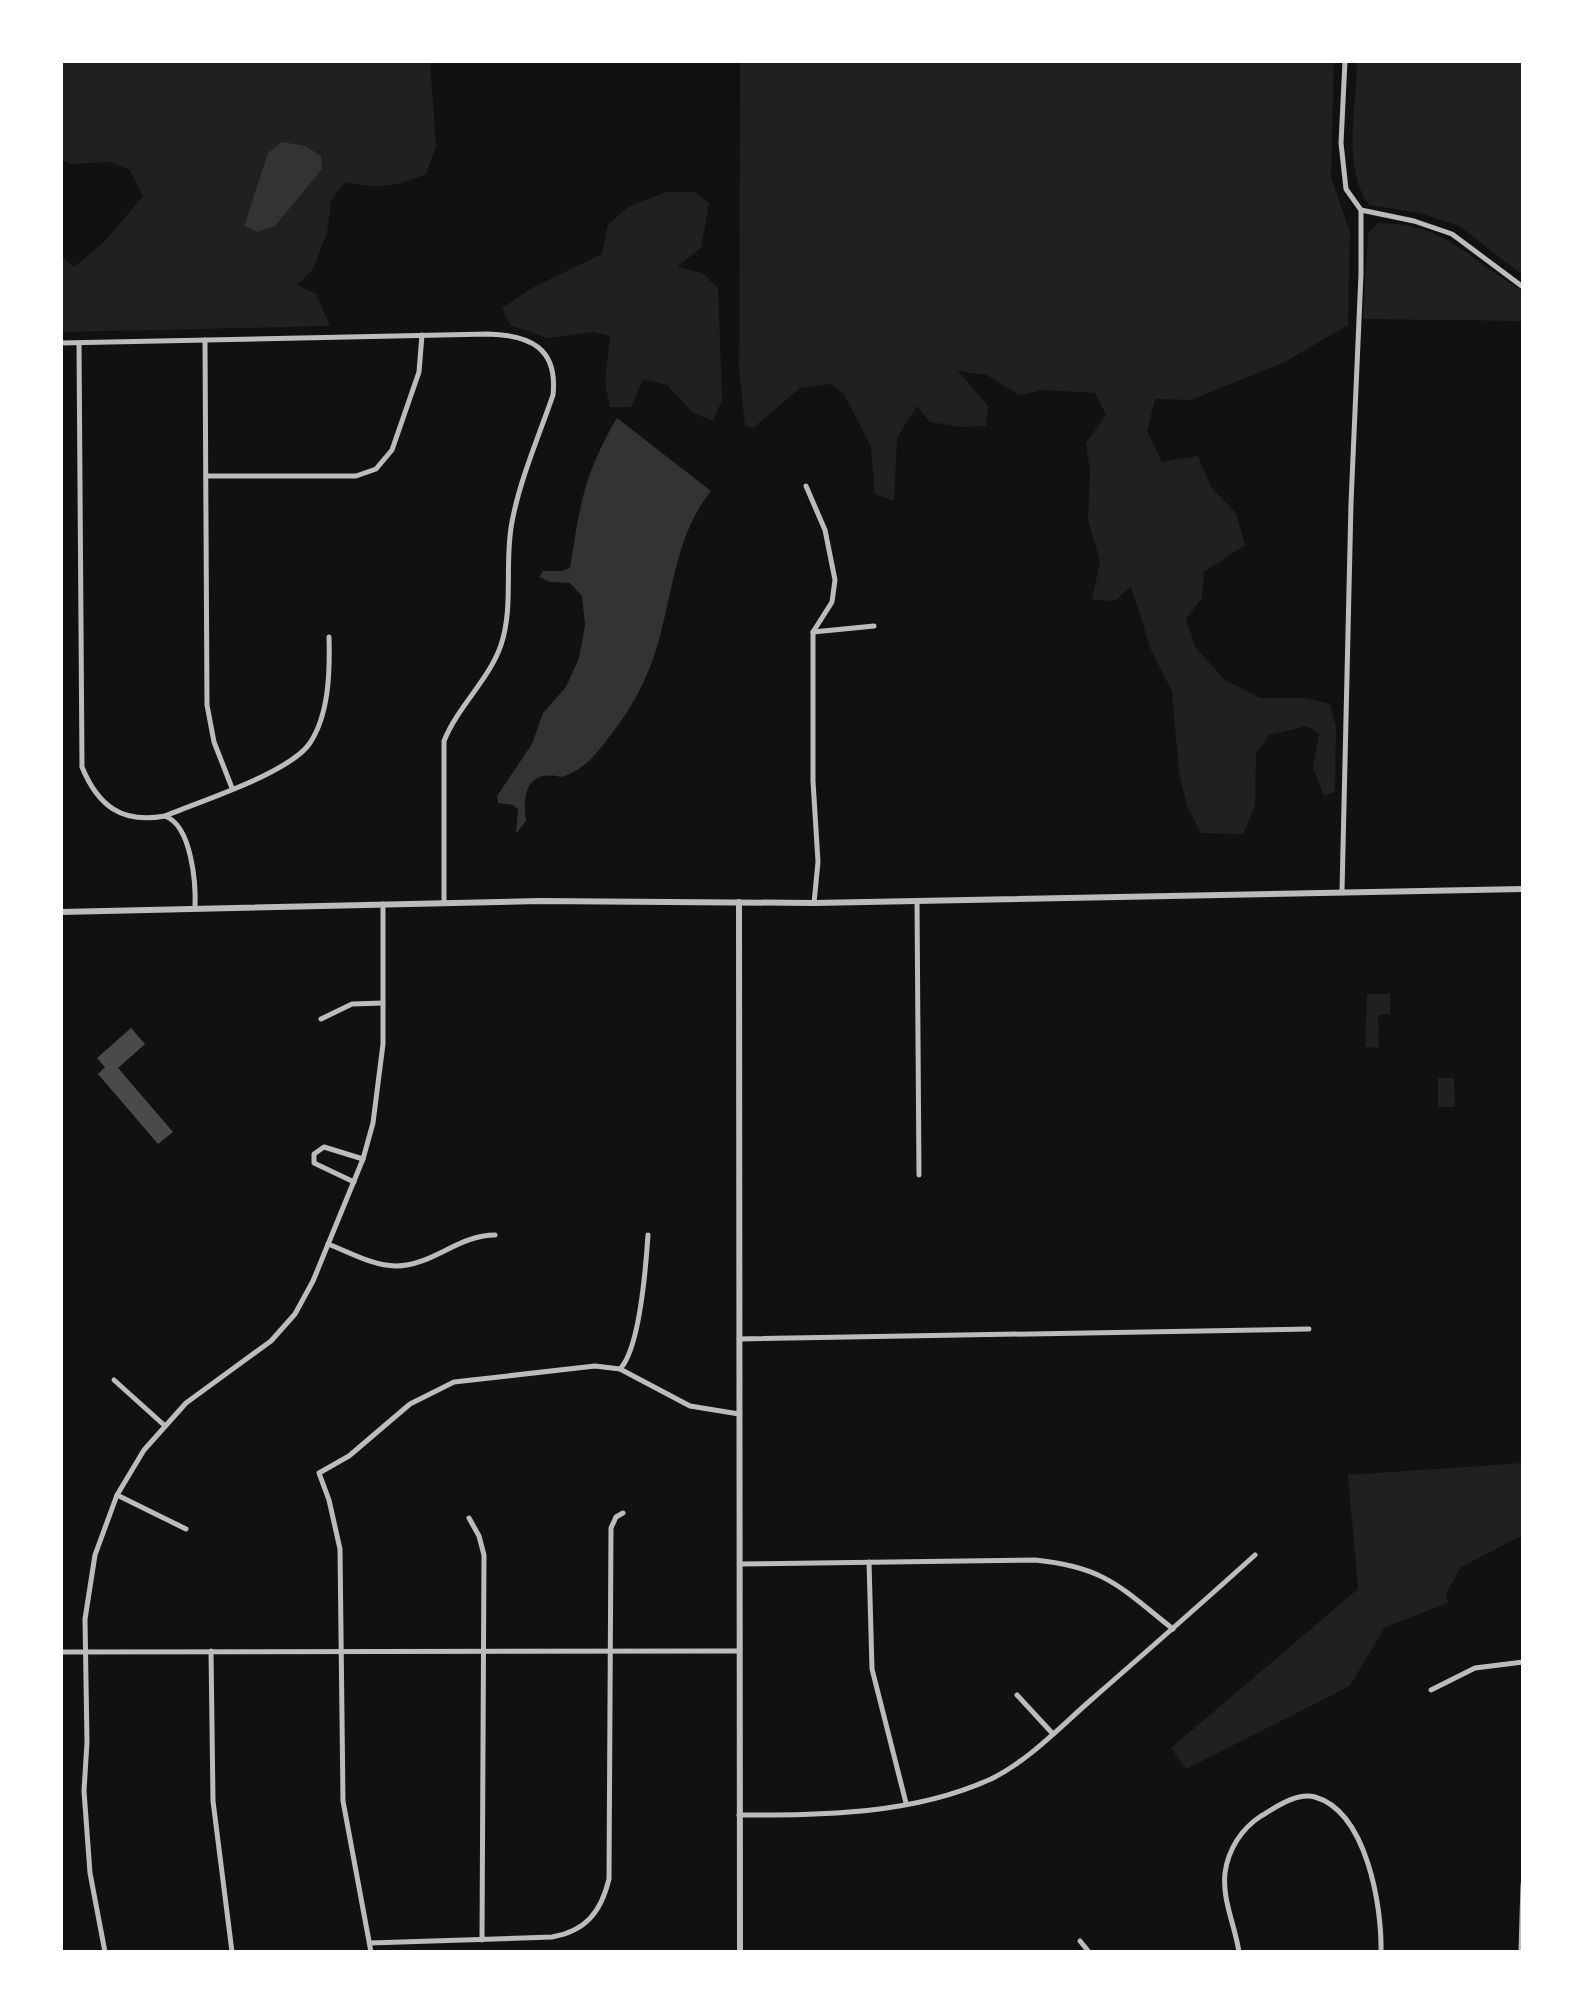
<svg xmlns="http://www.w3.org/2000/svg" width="1584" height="2013" viewBox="0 0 1584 2013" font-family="'Varela Round',sans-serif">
	<rect width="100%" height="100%" fill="#111"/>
	<g fill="#202020">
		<path d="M61,61h369l6,85 -10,28c-31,13 -48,15 -81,8l-14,19 -4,32 -14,36 -16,16 19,9 14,32 -269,6v-76l13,11 30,-25 39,-46 -13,-26 -20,-8 -40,2 -9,-4z"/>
		<polygon points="740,61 1334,61 1331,177 1350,232 1348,325 1285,362 1191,400 1155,399 1147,431 1162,462 1198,456 1211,487 1236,513 1245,545 1204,572 1202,598 1186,619 1196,648 1225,680 1260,698 1305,698 1330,704 1336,727 1335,792 1324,796 1313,768 1319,734 1307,726 1269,735 1256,753 1255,806 1243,834 1201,833 1187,806 1179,772 1172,691 1151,650 1131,587 1114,601 1092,600 1100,561 1088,520 1090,471 1086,443 1106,415 1095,393 1044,390 1019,395 987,375 958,371 988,406 986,426 961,427 930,422 917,406 897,438 894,501 875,494 871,447 844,394 831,384 800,388 753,428 745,426 739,370"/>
		<path d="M1357,61h166v214l-64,-49 -39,-13 -51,-8c-28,-38 -12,-99 -12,-144z"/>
		<polygon points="667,192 695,192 709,203 701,248 677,267 702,273 718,288 722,400 713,421 693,413 667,385 643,379 631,407 610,407 605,383 610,336 593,332 548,338 510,325 502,308 532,288 602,254 608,225 629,206"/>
		<path d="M1378,223c68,0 91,37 145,68v30l-160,-2 5,-85z"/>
		<polygon points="1367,994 1390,994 1390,1014 1378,1015 1379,1048 1365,1047"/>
		<polygon points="1438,1078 1454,1078 1455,1107 1438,1107"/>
		<polygon points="1523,1463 1523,1535 1461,1567 1446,1593 1448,1603 1385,1627 1350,1686 1186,1769 1171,1748 1358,1589 1348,1475"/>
	</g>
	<g fill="#333">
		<polygon points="282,142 305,146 321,156 322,169 275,226 258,232 244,226 268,153"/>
		<path d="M617,418l94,73c-33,41 -37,92 -50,141 -10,40 -26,73 -52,105 -14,19 -25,33 -48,40 -34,-8 -39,17 -35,44l-10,13 2,-25 -5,-4 -15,-2 -1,-7 35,-52 11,-31 23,-26 13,-29 6,-33 -3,-29 -12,-13 -20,-1 -11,-5 4,-6h19l8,-3c10,-63 14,-94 47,-150z"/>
	</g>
	<polygon fill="#4a4a4a" points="131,1028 145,1044 118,1068 173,1132 158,1144 98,1074 105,1067 97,1058"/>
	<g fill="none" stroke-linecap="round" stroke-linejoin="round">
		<g stroke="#bcbcbc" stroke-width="5">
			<polyline points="1361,210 1414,221 1452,234 1523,287"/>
			<polyline points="205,340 207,705 214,742 232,788"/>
			<path d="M61,343l427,-9c42,1 70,14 65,61 -14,41 -33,84 -41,127 -8,40 2,84 -11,123 -12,35 -43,61 -57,96v162"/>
			<path d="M79,343l3,424c16,39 40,57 83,49 35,-15 125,-43 145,-73 19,-29 20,-71 19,-106"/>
			<polyline points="206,476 356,476 376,469 392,450 419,372 422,335"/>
			<polyline points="806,486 825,530 835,580 832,602 813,632 813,781 818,862 814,903"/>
			<polyline points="813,632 874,626"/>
			<path d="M165,816c27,10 31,68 30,92"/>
			<polyline points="1342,892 1351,503 1361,274 1361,210 1346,189 1341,143 1345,61"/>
			<polyline points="917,901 919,1175"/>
			<polyline points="321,1019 352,1004 383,1003"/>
			<polyline points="354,1182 314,1163 314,1154 324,1147 363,1159"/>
			<path d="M328,1244c21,8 45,22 68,22 36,0 62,-31 99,-31"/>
			<polyline points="739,1339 1309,1329"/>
			<path d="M620,1369c20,-21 26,-104 28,-134"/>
			<polyline points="114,1380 164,1425"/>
			<polyline points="117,1495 186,1529"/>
			<polyline points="469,1518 479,1536 484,1555 482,1940"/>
			<polyline points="869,1562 872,1669 906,1803"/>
			<path d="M740,1564l295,-4c70,7 85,27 138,69"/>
			<polyline points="211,1651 213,1801 232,1952"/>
			<polyline points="61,1652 739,1651"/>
			<polyline points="1431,1690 1475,1668 1523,1662"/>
			<polyline points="1017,1695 1053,1734"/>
			<path d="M739,1815c84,0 173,0 252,-36 37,-18 69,-52 100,-79 55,-48 110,-96 164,-145"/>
			<polyline points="1080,1941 1089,1952"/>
			<path d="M370,1943l182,-6c34,-6 49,-25 57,-58l2,-351 5,-11 7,-4"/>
			<polyline points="105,1952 90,1873 84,1791 87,1742 85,1619 95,1555 117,1495 144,1450 186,1403 271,1341 295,1314 313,1281 363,1159 373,1123 383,1044 383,904"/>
			<polyline points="371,1952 343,1801 340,1549 329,1500 319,1473 349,1456 410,1404 454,1382 595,1366 620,1369 690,1406 739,1414"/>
			<path d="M1239,1952c-4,-27 -17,-52 -14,-79 3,-23 16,-44 36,-57 15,-9 36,-24 54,-19 52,15 67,110 66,155"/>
			<polyline points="1521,1952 1523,1884"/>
		</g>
		<g stroke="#bcbcbc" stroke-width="6">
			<polyline points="739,902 740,1952"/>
			<polyline points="61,912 540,901 814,903 1523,889"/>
		</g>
	</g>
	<rect width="1584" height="2013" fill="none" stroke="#ffffff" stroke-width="126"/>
</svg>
